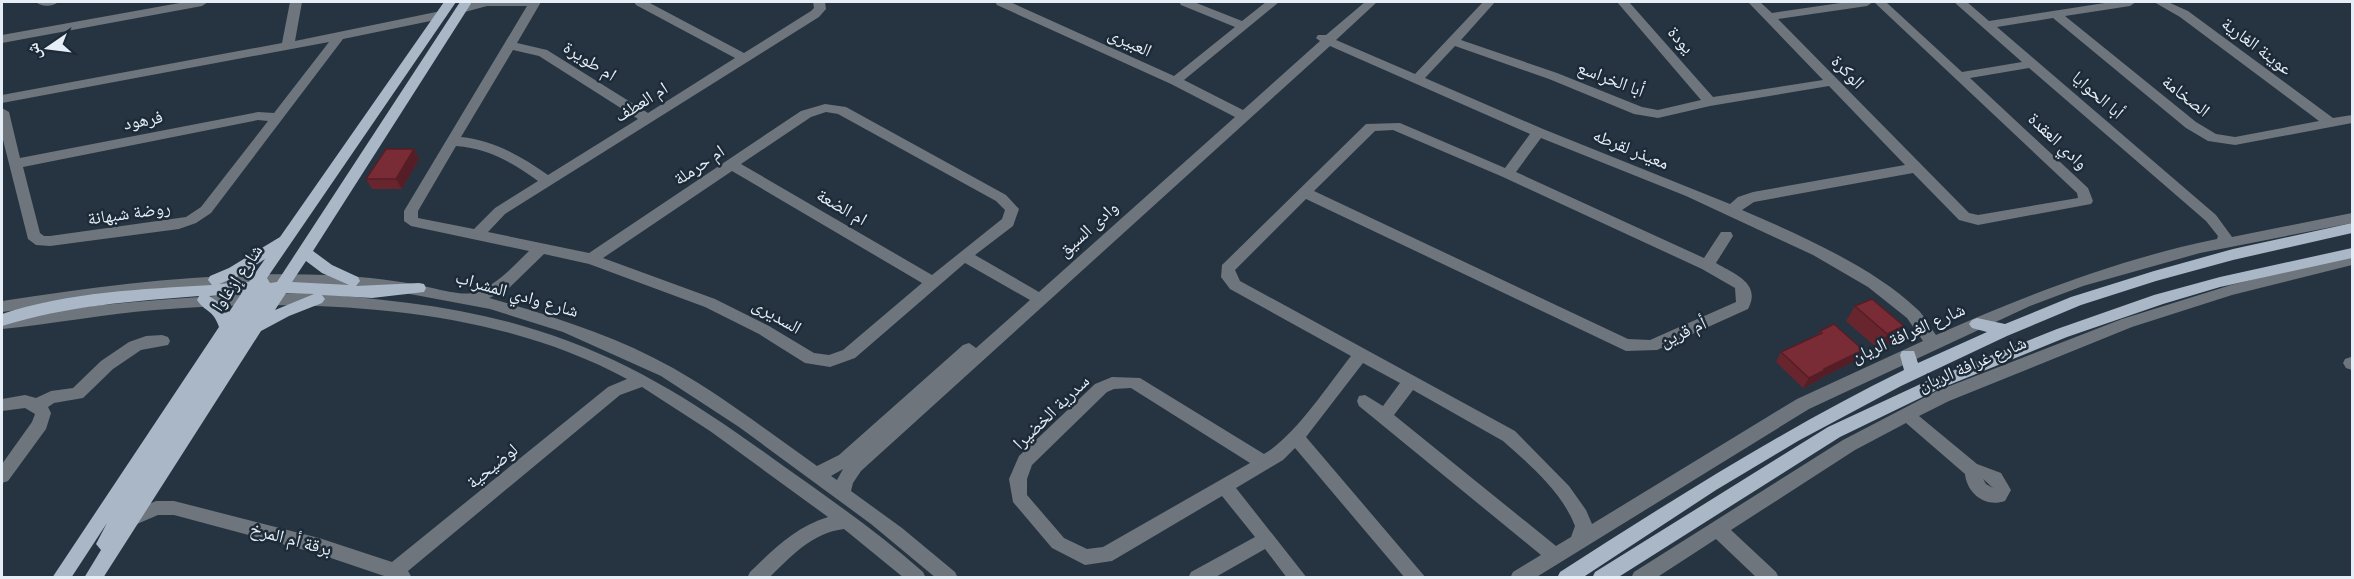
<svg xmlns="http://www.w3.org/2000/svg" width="2354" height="579" viewBox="0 0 2354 579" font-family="'Fira Sans Condensed','Noto Naskh Arabic',sans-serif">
	<rect width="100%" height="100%" fill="#263442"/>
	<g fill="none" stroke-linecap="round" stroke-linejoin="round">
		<g fill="#6e757d" fill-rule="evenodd">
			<path d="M36,2h22c-5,5 -17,5 -22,0z"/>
			<polygon points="185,2 208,2 202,6 2,43 2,35"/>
			<path d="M290,2h12l-7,39 146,-30 6,4 -2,3 -102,21 -132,174 -15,10 -17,6 -129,17 -14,-1 -8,-6 -26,-103v-28l7,4 11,46 238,-46 16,1 55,-71 -327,61v-8l280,-52zM258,120l10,1 -67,86 -15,10 -136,19h-6l-4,-3 -17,-66z"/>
			<path d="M475,2h66l-24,41 30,7 101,63 87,-55 -99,-53 -2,-3h14l96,51 67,-42 3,-3 -1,-6h12l1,7 -7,8 -314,197 -17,18 101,21 212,-142 24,-7 21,3 160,88 13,14 -6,17 -38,29 64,37 196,-175 -64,-33 -174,-79 -2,-3h15l164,74 61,-49 -54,-22 -2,-3h15l48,19 24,-19h13l-95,78 59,30 77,-69 -4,-3 2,-3h8l39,-33h12l-41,38 79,34 68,-72h12l-34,38 96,33 85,34 16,3 43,-10 -84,-98h12l84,95 110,-17 -75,-78h12l12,11 75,-11h26l-6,4 -89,13 191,194 9,2 100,-17 -1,-5 -203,-191h12l76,70 60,-10 -68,-60h13l22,19 122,-19h25l-6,4 -65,10 131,106 20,12 19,3 84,-16 -139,-104 -26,-15h14l20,9 145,107 19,-3v8l-117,22 -27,-4 -22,-13 -133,-110 -56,9 219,188 16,22 120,-24v10l-152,30 -117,33 -53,20 -221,103 -274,169h-25l3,-6 28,-17 -182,-149 -2,-5 2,-5 6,-1 18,11 17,-23 -37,-20 -57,74 120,141h-21l-110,-130 -12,12 -47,28 71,90h-20l-22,-29 -51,29h-26l3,-6 64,-35 -33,-41 -110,65 -27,4 -33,-17 -39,-46 -4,-23 10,-23 76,-72 17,-7 28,1 124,76c31,-18 64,-69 87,-98l-121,-67 -9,-12 1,-12 144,-141 34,-1 105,45 25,-34 -200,-88 -469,425 -8,12 -2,8 51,37 53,44 3,6h-22l-65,-54 -132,-97 -78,-51 -98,-44 -73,-23 -80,-15 -81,-8 -81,-1 -82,5 -164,22v-11c108,-17 216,-30 325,-26 28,1 59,4 86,9 14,2 46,12 58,9 24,-5 41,-26 58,-42l-118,-25 -7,-5v-10l123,-205h-40l-26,7 -6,-4zM1455,46l94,33 85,35 24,4 52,-12 119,-20 76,79 -152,27 -15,5 -8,7 -187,-75 -118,-51zM513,50l26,6 99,63 -90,56c-26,-18 -54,-35 -87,-38zM2029,68l177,153 12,15 -1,3c-98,20 -190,56 -281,96 -6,-8 -11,-19 -19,-26 -44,-42 -119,-75 -175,-99l12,-8 159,-29 46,47 19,5 113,-21 2,-3 -5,-13 -118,-110zM826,112l12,2 158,87 9,9 -3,9 -70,56 -191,-111 70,-47zM1393,130l110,47 199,92 33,19 1,14 -86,38 -22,-1 -314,-148 61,-60zM1541,138l145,58 127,59 55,32 39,31 16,23 -126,58 -205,125 -6,-14 -17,-24 -54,-55 -275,-150 -5,-11 71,-71 320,152 31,-1 91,-41c14,-26 -14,-35 -32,-46l17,-27 -2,-4h-10l-17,26 -188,-86zM456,146c32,2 57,17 82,35l-43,27 -21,21 -56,-11v-7zM732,171l190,112 -79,67 -14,5 -15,-2 -45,-27 -54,-27 -112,-41zM544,254l45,10 116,43 54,27 46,29 25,4 25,-9 110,-95 65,37 -54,48 -7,-5 -6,2 -124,110 -22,11c-47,-33 -93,-69 -144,-98 -57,-32 -121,-52 -184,-70l18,-8zM1131,388l119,75 -147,84 -16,2 -23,-11 -37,-43v-16l5,-14 75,-73 7,-3zM1413,390l90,51c26,23 59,51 72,85l-4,11 -15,9 -162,-131zM843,469l-6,11 -6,-4z"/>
			<path d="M2352,255v10l-120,30 -100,32 -183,74 -30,15 58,48 24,9 10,17 -6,11c-20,7 -38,-8 -40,-27l-59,-51 -51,27 -124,80 45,42 3,6h-22l-41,-39 -60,39h-25l3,-6 209,-132 94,-49 185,-72 109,-34zM1983,479l10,9 -7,-4z"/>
			<path d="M307,293c77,6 154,13 229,37 96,30 166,77 246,135 48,34 97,68 141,107l3,6h-22l-60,-49c-32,4 -53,27 -75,49h-22l3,-6c24,-23 45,-45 78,-55l-118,-86 -68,-44 -22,8 -212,176 4,7h-22l-71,-24 -145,-39h-16l-28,12 -6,-2 -3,-5 3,-5 32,-14h18l145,37 73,24 216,-175 19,-8c-138,-75 -318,-81 -472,-69 -51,4 -102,14 -153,19v-12c102,-14 202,-23 305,-24z"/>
			<polygon points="162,335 168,337 170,341 168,345 141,350 113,369 83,398 54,403 48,407 51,413 46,429 8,481 2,483 2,464 32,422 35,414 25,408 2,411 2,399 25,395 36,398 51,391 73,388 101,361 129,342 146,336"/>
			<polygon points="2351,357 2352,357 2352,370 2346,368 2343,363 2345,359"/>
		</g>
		<g fill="#aab7c7" fill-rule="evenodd">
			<path d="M444,2h12l-189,276 3,5 7,-1 183,-280h12l-159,249 19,14 26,12 2,4 -4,5 63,-3 5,1 2,4 -2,4 -52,6 -50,-3 3,4 -3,4 -33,13 -28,15 -158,247h-19l17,-28 -5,-6 11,-21 -36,55h-19l167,-251c-6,-18 -13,-14 -22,-27l2,-4c-66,5 -133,10 -197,30v-12c67,-22 140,-25 210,-29l-4,-5 2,-4 19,-8 51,-31zM265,259l-16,23 -30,2 20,-8zM306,261l16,12 27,12 -57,-3zM286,293l28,1 -39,16zM241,294l-12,18 -3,-5 -17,-11z"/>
			<path d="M2352,223v10l-119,27 -77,21 -75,24 -74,31 -106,50 -103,55 -82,49 -134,88h-25l3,-6c112,-72 224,-143 344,-202l-4,-15 2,-4h12l4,12 69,-31 -15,-4 -3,-4 3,-4 5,-2 28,6 66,-27 83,-26 79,-22z"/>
			<polygon points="2352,248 2352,258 2220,287 2163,304 2067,337 1939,389 1840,437 1617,578 1592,578 1595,572 1828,427 1927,381 2057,329 2154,295 2220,277"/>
		</g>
	</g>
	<g fill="#68252e">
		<polygon points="414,149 419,159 402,189 372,189 366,179"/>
		<polygon points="1855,306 1904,326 1894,341 1878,349 1846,321"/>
		<polygon points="1820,331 1863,350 1857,360 1821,378 1819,380 1803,388 1776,362 1781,352 1818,334"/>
	</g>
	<g fill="#551e26">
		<polygon points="414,149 419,159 402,189 396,179"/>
		<polygon points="1904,326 1894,341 1878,349 1887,334"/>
		<polygon points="1863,350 1857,360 1821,378 1819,380 1803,388 1809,378 1824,369"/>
	</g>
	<g fill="#792b36" stroke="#551e26" stroke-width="1.5">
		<polygon points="386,149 414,149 396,179 366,179"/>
		<polygon points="1872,299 1904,326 1887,334 1855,306"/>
		<polygon points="1834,324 1863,350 1824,369 1825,370 1809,378 1781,352 1822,333 1820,331"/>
	</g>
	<g text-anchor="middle" stroke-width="5" stroke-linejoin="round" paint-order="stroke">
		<g font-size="18" fill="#e5eef7" stroke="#1d2a37">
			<text transform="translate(1681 40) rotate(49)" y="6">يودة</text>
			<text transform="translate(1130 42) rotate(25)" y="6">العبيرى</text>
			<text transform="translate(2257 46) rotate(37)" y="6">عوينة الغارية</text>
			<text transform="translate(590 61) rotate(32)" y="6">ام طويرة</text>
			<text transform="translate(1848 72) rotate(46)" y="6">الوكرة</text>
			<text transform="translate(1611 79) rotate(21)" y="6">أبا الخراسع</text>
			<text transform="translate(2098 95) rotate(41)" y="6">أبا الحوايا</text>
			<text transform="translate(2186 96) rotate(38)" y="6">الصخامة</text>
			<text transform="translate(641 102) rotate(-32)" y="6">ام العطف</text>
			<text transform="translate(143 120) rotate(-11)" y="6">فرهود</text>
			<text transform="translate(2058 141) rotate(43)" y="6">وادي العقدة</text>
			<text transform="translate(1631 149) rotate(22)" y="6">معيذر لقرطه</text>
			<text transform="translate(699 165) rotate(-34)" y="6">ام حرملة</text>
			<text transform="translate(842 207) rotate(30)" y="6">ام الضعة</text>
			<text transform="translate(129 213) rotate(-8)" y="6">روضة شبهانة</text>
			<text transform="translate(1088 229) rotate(-42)" y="6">وادى السيق</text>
			<text transform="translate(237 278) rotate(-56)" y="6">شارع إزغاوا</text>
			<text transform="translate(517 294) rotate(16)" y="6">شارع وادي المشراب</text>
			<text transform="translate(777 316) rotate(30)" y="6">السديرى</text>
			<text transform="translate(1683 332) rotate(-24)" y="6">أم قرين</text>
			<text transform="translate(1908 333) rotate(-24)" y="6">شارع الغرافة الريان</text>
			<text transform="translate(1972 364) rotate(-23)" y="6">شارع غرافة الريان</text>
			<text transform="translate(1051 412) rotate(-44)" y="6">سدرية الخضيرا</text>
			<text transform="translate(492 466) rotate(-39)" y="6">لوضيحية</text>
			<text transform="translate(291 539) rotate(15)" y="6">برقة أم المرخ</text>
		</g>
	</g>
	<rect width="2354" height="579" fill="none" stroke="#e5eef7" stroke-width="6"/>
	<g transform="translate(48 48) rotate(256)" stroke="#1d2a37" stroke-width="4.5" paint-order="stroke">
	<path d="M0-4.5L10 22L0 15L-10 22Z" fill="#e5eef7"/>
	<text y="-9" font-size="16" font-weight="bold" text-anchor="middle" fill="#e5eef7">ش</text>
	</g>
</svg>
